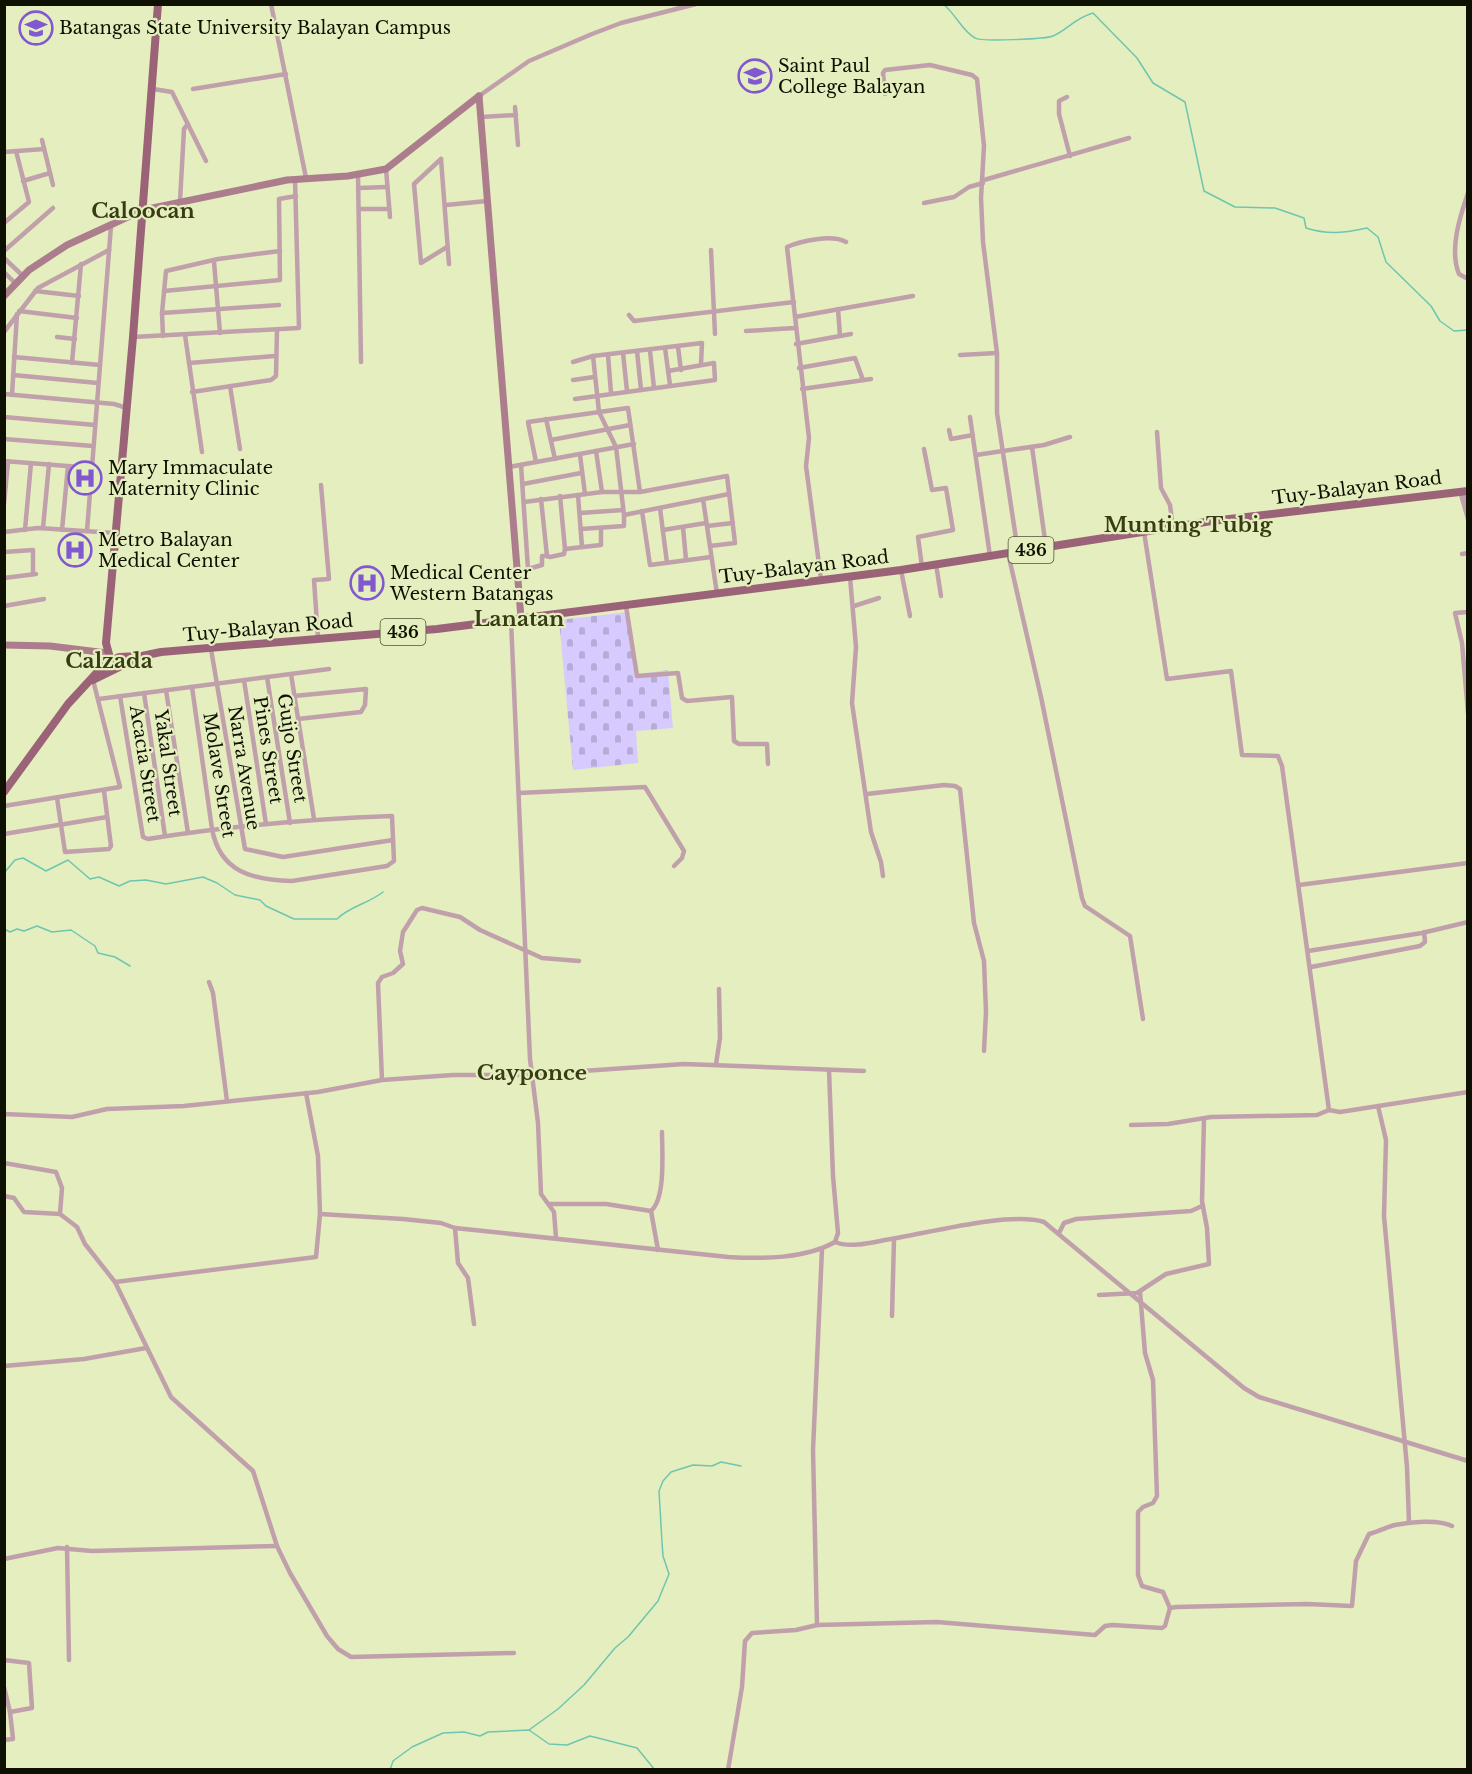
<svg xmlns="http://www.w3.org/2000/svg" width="1472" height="1774" viewBox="0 0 1472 1774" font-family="'Libre Baskerville',serif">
	<defs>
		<pattern id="cemetery-stones" width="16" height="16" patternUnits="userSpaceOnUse" patternTransform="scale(1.5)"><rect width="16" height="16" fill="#d7cafe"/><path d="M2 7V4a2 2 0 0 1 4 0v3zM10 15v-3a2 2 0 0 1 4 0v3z" fill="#b7acd8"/></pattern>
	</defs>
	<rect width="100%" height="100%" fill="#e5eebe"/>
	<polygon fill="url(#cemetery-stones)" points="629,612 638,674 668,670 673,728 636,731 638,763 573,770 559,620"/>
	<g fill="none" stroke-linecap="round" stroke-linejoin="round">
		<g stroke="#6ec6b1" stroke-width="1.5">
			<path d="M943,4c13,10 18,26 32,34 6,4 71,1 78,-2 16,-7 20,-17 40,-23l44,45 16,25 32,19 19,89 31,16 40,1 29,10 2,10c22,7 39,5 61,0l11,9 8,25 45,44 9,15 14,10 14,-1"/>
			<path d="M4,873l11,-13 8,-2 23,13 22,-11 22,19 9,-2 20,9 11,-5 16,-1 20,4 37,-7 14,6 18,12 25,5 6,6 28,13h43c13,-13 31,-15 46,-27"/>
			<polyline points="4,929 10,932 17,929 24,931 37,926 52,932 71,930 95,946 98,953 115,957 130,966"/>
			<polyline points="529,1730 558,1709 584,1685 615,1648 628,1637 658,1601 669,1574 663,1556 662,1542 659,1491 663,1481 671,1472 693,1465 712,1466 721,1462 741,1466"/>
			<polyline points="390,1770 393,1761 412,1747 443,1733 464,1732 480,1736 488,1732 529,1730 549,1744 567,1745 590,1736 637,1748 655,1770"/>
		</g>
		<g stroke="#c0a0ab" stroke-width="4.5">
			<polyline points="271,4 306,178"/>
			<polyline points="153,89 172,92 206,161"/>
			<polyline points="193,89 286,74"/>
			<polyline points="885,94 883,73 885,70 930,65 972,75 977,79 984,146 981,198 983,242 997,353 997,413 1018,552"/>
			<polyline points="479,96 529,61 592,34 621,23 696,4"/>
			<polyline points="1067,97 1059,101 1059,114 1070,156"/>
			<polyline points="515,107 518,145"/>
			<polyline points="481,117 516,115"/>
			<polyline points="42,140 53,185"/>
			<polyline points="4,152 44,149"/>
			<polyline points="441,159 414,184 421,263 447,247"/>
			<polyline points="441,159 449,264"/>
			<polyline points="386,169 390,217"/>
			<polyline points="358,174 361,362"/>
			<polyline points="984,180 1129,138"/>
			<polyline points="23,181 50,173"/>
			<polyline points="358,188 387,187"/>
			<path d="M1468,193c-8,23 -19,57 -9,81l9,5"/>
			<polyline points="180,201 184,129 188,124"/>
			<polyline points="924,203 954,197 969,187 983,183"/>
			<polyline points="446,205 487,201"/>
			<polyline points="359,209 389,209"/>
			<polyline points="4,223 29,202 16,151"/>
			<polyline points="711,250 715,334"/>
			<polyline points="4,251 53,208"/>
			<polyline points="4,258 23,276"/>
			<polyline points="214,262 220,333"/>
			<polyline points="4,272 16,284"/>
			<polyline points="35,291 79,296"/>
			<polyline points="164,291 280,280 279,199 296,196"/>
			<polyline points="838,309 840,336"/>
			<polyline points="19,311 77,318"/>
			<polyline points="162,313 279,305"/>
			<polyline points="629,315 634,321 794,302"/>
			<polyline points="795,317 913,296"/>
			<polyline points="746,331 795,328"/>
			<polyline points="4,332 38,288 109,250"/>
			<polyline points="185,335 202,452"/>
			<polyline points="163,336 162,313 166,271 218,259 280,251"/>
			<polyline points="57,337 75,339"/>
			<polyline points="133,337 299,328 295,179"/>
			<polyline points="796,344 851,334"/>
			<polyline points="678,347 681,370"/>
			<polyline points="665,348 670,385"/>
			<polyline points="637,351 641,390"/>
			<polyline points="650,351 654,388"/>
			<polyline points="623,353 627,391"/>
			<polyline points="608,355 611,393"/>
			<polyline points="960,355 997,353"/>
			<polyline points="593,356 599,412 616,447 624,515 729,494"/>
			<polyline points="14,357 100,365"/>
			<polyline points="573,362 593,356 702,343 701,364"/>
			<polyline points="72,363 81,264"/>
			<polyline points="189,363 275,356"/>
			<polyline points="799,368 855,358 863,380"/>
			<polyline points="13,375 98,383"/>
			<polyline points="573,380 594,377"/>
			<polyline points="230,386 240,449"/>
			<polyline points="802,389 871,379"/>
			<polyline points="192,392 271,380 276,376 277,330"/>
			<polyline points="4,394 114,404 127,408"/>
			<polyline points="12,395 17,314"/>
			<polyline points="575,399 715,380 714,363 668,371"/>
			<polyline points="4,417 95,425"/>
			<polyline points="970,417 990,556"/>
			<polyline points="546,419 555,459"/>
			<polyline points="949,430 951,439 973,435"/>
			<polyline points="1157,432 1161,488 1170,505 1173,528"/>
			<polyline points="4,439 93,446"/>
			<polyline points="551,440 630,425"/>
			<polyline points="1032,447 1046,547"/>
			<polyline points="596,451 602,492"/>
			<polyline points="580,455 585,494"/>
			<polyline points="976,455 1044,445 1070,437"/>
			<polyline points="4,461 92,468"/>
			<polyline points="536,462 528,422 628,408 640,492"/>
			<polyline points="521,465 528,569 542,565 542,556 547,556"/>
			<polyline points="509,467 634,444"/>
			<polyline points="523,484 581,473"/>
			<polyline points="1460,491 1468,519"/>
			<polyline points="1462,493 1468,507"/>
			<polyline points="578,495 582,547"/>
			<polyline points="541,499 547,556 550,557 564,554 565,549 560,496"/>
			<polyline points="703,499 717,594"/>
			<polyline points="524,502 602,492 640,492 727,476 735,543 710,546"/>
			<polyline points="4,504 8,462"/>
			<polyline points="660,508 667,563"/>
			<polyline points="642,511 650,565 711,557"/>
			<polyline points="580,513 623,510"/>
			<polyline points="707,526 733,523"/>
			<polyline points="683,527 686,560"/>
			<polyline points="43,528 49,464"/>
			<polyline points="581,529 624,526 624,515"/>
			<polyline points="25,530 31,463"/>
			<polyline points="62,530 68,466"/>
			<polyline points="663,530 706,523"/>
			<polyline points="87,531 111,226"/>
			<polyline points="4,532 38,528 115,533"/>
			<polyline points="1144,532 1167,679 1231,671 1242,755 1278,756 1282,766 1329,1110 1340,1112 1468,1092"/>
			<polyline points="565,549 601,545 601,528"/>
			<polyline points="4,552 33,550 33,574"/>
			<polyline points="1008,553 1041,697 1082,898 1085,906 1130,936 1143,1019"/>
			<polyline points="1462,554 1468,553"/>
			<polyline points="936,564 941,596"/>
			<polyline points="922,567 918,537 953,530 946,488 932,490 924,449"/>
			<polyline points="901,570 910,616"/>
			<polyline points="850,577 856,647 852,703 871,832 881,862 883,876"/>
			<polyline points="4,578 36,574"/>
			<path d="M821,579l-15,-113 3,-28 -22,-191c14,-6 45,-13 59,-5"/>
			<polyline points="4,606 44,599"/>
			<polyline points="626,606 637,676 678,673 682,698 687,701 732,697 734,741 739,744 767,744 768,764"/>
			<polyline points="854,606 879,598"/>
			<polyline points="1468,612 1455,613 1462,643 1468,713"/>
			<polyline points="511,620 530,1059 538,1123 541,1194 554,1212 556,1238"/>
			<polyline points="318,638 314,580 329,579 321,485"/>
			<polyline points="211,649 245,849 283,857 393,840"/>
			<polyline points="291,674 314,819"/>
			<polyline points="267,677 290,823"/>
			<polyline points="244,680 266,824"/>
			<polyline points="166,690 188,833"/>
			<polyline points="144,693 165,836"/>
			<path d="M120,696l23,141 5,2c81,-13 161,-20 244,-23l2,45 -7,5 -95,15c-40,-1 -72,-9 -80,-52l-20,-142"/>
			<polyline points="294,696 366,689 365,705 361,712 298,719"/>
			<polyline points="99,699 329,669"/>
			<polyline points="519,793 645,787 684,851 682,858 674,866"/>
			<polyline points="867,794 944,785 955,786 960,789 974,923 984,961 986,1012 984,1051"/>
			<polyline points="57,798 65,852 109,849 111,846 104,791"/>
			<polyline points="4,806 120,787 93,680"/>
			<polyline points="4,834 107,817"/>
			<polyline points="1299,885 1468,863"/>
			<polyline points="1308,951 1422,933 1468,922"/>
			<polyline points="1311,967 1420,946 1425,942 1424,932"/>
			<polyline points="209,982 213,993 227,1101"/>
			<polyline points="716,1064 720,1038 719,989"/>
			<polyline points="382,1080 378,983 382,977 393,973 403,964 400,951 403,932 417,910 422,908 460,917 480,930 542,958 579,961"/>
			<polyline points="1378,1106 1386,1140 1384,1216 1407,1467 1409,1523"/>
			<polyline points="4,1114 72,1117 107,1109 184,1106 318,1092 382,1080 453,1075 525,1075 684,1064 864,1071"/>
			<polyline points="1131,1125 1168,1124 1211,1117 1317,1115 1329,1110"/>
			<polyline points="4,1163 56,1172 62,1188 60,1214"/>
			<polyline points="4,1196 14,1198 24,1212 60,1214 77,1227 85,1244 115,1282 171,1397 253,1471 277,1546 290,1573 327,1636 338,1649 351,1657 514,1653"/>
			<path d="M550,1204h56l45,7c15,-13 11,-60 11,-79"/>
			<polyline points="651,1211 658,1250"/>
			<path d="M320,1214l83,5 38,4 14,5 273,29c34,2 77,2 107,-15l3,-9 -5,-57 -4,-106"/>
			<polyline points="455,1228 458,1263 468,1278 474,1324"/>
			<polyline points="1059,1233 1064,1223 1076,1219 1191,1211 1202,1206"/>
			<path d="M835,1242c14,6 35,1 50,-2 40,-6 124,-29 159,-18l200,166 15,9 209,64"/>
			<polyline points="115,1282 316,1257 320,1214 318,1156 306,1093"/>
			<polyline points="1140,1292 1145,1353 1153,1380 1157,1496 1153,1503 1143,1507 1138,1512 1138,1575 1142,1586 1163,1592 1170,1608"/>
			<polyline points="1099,1295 1137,1293 1166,1274 1209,1264 1207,1228 1202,1201 1204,1119"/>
			<polyline points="892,1316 894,1239"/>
			<polyline points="4,1366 84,1359 146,1348"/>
			<polyline points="67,1547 69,1660"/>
			<polyline points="4,1559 58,1548 92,1551 277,1546"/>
			<polyline points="817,1625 813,1450 822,1249"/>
			<polyline points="4,1660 29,1663 32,1708 10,1712 13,1739 4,1740"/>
			<polyline points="4,1687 10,1712"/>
			<path d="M728,1770l14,-83 3,-46 7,-8 44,-3 21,-5 120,-3 158,13 10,-9 7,-1 50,3 3,-2 5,-18 6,-1 131,-3 45,2 4,-45 13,-27c9,-2 20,-8 26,-9 15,-3 43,-6 57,1"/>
		</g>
		<g stroke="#ab7d8d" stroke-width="7">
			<polyline points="479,96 521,618"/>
			<polyline points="4,296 29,270 67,245 143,210 287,180 348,176 386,169 479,96"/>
			<polyline points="4,645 50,646 107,653"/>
		</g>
		<g stroke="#9b6378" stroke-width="8">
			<polyline points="113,669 106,643 133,337 158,4"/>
			<polyline points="93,680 142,656 161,652 437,629 901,570 1212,521 1468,491"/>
			<polyline points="4,792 68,704 103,666 119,657 138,656"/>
		</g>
	</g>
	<defs>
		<g id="university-ring" transform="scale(1.725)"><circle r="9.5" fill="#e5eebe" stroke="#8258d1" stroke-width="1.5"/><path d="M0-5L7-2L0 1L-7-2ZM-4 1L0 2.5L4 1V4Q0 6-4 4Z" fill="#8258d1"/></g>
		<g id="hospital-ring" transform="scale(1.725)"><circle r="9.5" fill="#e5eebe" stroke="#8258d1" stroke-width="1.5"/><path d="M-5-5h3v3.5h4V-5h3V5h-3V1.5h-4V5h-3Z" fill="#8258d1"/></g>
	</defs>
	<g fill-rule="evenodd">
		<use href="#university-ring" x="36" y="28"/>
		<use href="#university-ring" x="755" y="76"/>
		<use href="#hospital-ring" x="85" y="478"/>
		<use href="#hospital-ring" x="75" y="550"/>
		<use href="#hospital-ring" x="367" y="583"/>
	</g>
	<g text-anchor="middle" stroke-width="4.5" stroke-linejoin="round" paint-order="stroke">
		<g fill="#e5eebe" stroke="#4e533a" stroke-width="1.5">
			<rect x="1008.5" y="537" width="45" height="26" rx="4.5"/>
			<rect x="380.5" y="619" width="45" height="26" rx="4.5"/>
		</g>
		<g font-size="16" font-weight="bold" fill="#0e1102">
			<text x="1031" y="556">436</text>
			<text x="403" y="638">436</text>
		</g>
		<g font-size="18" fill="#0e1102" stroke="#e5eebe" text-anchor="start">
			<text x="59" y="34">Batangas State University Balayan Campus</text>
			<text x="778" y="72">Saint Paul<tspan x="778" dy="21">College Balayan</tspan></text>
			<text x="108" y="474">Mary Immaculate<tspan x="108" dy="21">Maternity Clinic</tspan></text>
			<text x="98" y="546">Metro Balayan<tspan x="98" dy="21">Medical Center</tspan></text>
			<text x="390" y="579">Medical Center<tspan x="390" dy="21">Western Batangas</tspan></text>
		</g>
		<g font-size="18" fill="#0e1102" stroke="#e5eebe">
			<text transform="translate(1357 488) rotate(-7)" y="6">Tuy-Balayan Road</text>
			<text transform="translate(804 567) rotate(-7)" y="6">Tuy-Balayan Road</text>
			<text transform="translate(268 628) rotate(-5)" y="6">Tuy-Balayan Road</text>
			<text transform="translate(292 748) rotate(81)" y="6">Guijo Street</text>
			<text transform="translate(268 750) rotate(81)" y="6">Pines Street</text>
			<text transform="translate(168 763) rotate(82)" y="6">Yakal Street</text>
			<text transform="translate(145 764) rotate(81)" y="6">Acacia Street</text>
			<text transform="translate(244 768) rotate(81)" y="6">Narra Avenue</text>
			<text transform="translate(219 775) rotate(81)" y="6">Molave Street</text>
		</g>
		<g font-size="21" font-weight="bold" fill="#373c12" stroke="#e5eebe">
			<text x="143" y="218">Caloocan</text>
			<text x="1188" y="532">Munting Tubig</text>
			<text x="519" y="626">Lanatan</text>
			<text x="109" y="668">Calzada</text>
			<text x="532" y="1080">Cayponce</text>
		</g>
	</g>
	<rect width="1472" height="1774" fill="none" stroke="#0e1102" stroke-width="12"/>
</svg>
